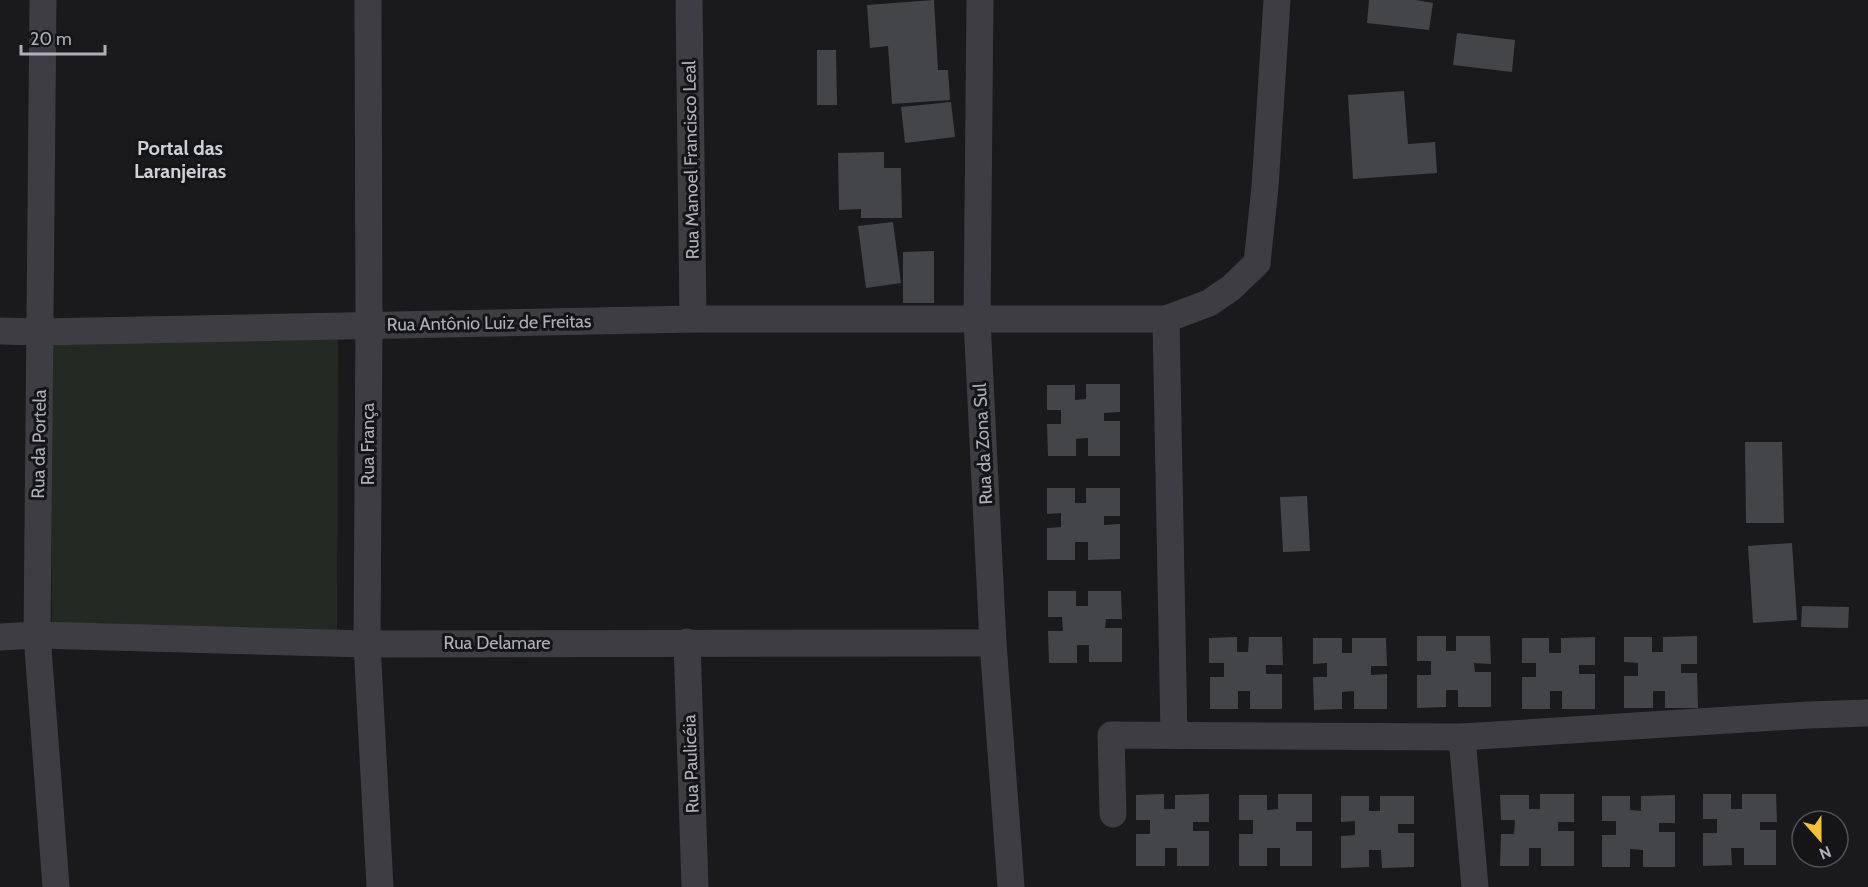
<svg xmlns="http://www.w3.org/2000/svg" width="1868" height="887" viewBox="0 0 1868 887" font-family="Cabin,sans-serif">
	<rect width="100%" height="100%" fill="#1a1a1c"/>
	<!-- green -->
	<path fill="#222a23" d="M 51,339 L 338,340 L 337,631 L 52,631 Z"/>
	<!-- building -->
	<g fill="#444549">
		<path d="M 934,0 L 938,70 L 948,70 L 950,100 L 892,104 L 888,46 L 870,48 L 867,5 Z"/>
		<path d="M 1369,0 L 1416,0 L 1433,3 L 1429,30 L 1367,23 Z"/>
		<path d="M 1457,33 L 1515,40 L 1512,72 L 1453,65 Z"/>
		<path d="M 817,50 L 836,50 L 837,105 L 817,105 Z"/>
		<path d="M 1404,91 L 1408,144 L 1435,142 L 1437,173 L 1353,179 L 1348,95 Z"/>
		<path d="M 951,102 L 955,137 L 905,143 L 901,107 Z"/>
		<path d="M 884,152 L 884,168 L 901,168 L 902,218 L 861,218 L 861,209 L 839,210 L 838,153 Z"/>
		<path d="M 893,222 L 901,283 L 866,288 L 858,226 Z"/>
		<path d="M 934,251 L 934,303 L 903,303 L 903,252 Z"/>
		<path d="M 1086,384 L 1120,384 L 1120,412 L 1104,413 L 1104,421 L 1120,421 L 1120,456 L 1088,456 L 1088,438 L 1076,439 L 1076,456 L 1048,456 L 1047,424 L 1061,424 L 1061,410 L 1047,410 L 1047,385 L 1075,385 L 1075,400 L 1086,399 Z"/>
		<path d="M 1745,442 L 1782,442 L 1784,523 L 1746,523 Z"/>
		<path d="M 1047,488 L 1075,488 L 1075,503 L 1086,503 L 1086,488 L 1120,488 L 1120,516 L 1104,516 L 1104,525 L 1120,524 L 1120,559 L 1088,560 L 1088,542 L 1075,542 L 1075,560 L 1047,560 L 1047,528 L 1061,527 L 1061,513 L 1047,514 Z"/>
		<path d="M 1307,496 L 1310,551 L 1283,552 L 1280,497 Z"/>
		<path d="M 1792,543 L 1797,620 L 1753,623 L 1748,546 Z"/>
		<path d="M 1048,591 L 1076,591 L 1076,606 L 1088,606 L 1088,591 L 1121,591 L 1122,619 L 1106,619 L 1105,628 L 1122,628 L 1122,662 L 1089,662 L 1089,645 L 1077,645 L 1077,663 L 1049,663 L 1048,631 L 1063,631 L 1062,617 L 1048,617 Z"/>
		<path d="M 1802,606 L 1849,607 L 1848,628 L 1801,627 Z"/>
		<path d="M 1417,636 L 1446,636 L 1446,651 L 1456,651 L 1456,636 L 1490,636 L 1491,664 L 1474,663 L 1475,672 L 1491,672 L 1491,707 L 1458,707 L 1458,690 L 1446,690 L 1446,707 L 1417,708 L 1417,675 L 1431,675 L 1431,661 L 1417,661 Z"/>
		<path d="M 1697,636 L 1697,664 L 1681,664 L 1681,673 L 1697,673 L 1698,708 L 1665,708 L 1665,691 L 1653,691 L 1653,708 L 1624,708 L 1624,676 L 1638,676 L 1638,663 L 1624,662 L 1624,637 L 1652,637 L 1652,652 L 1663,652 L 1663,637 Z"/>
		<path d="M 1237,637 L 1237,652 L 1248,652 L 1249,637 L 1282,637 L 1283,665 L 1266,665 L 1266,674 L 1282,674 L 1282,709 L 1250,709 L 1250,691 L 1238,691 L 1238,709 L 1210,709 L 1210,677 L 1224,677 L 1224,663 L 1209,663 L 1209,638 Z"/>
		<path d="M 1595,637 L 1595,665 L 1579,665 L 1579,674 L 1595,674 L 1595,709 L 1562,709 L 1562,691 L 1550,691 L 1550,709 L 1522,709 L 1522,677 L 1536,677 L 1536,663 L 1522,663 L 1522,638 L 1549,638 L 1549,653 L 1561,653 L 1561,638 Z"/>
		<path d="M 1313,638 L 1342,638 L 1342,653 L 1352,653 L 1352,638 L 1386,638 L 1387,666 L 1371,666 L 1371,675 L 1387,674 L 1387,709 L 1354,709 L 1354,691 L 1342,692 L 1342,709 L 1314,710 L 1313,677 L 1327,677 L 1327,663 L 1313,664 Z"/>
		<path d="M 1164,794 L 1164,809 L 1175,809 L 1175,795 L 1209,794 L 1209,822 L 1193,822 L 1193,831 L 1209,831 L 1209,866 L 1177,866 L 1177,848 L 1165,848 L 1165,866 L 1136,866 L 1136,834 L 1150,834 L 1150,820 L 1136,820 L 1136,795 Z"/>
		<path d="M 1278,794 L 1312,794 L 1312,822 L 1296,822 L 1296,831 L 1312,831 L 1312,866 L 1280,866 L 1280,848 L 1267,848 L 1267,866 L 1239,866 L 1239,834 L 1253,834 L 1253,820 L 1239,820 L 1239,795 L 1267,795 L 1267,810 L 1278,809 Z"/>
		<path d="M 1540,794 L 1574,794 L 1574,822 L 1558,822 L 1558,831 L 1574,831 L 1574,866 L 1541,866 L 1541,848 L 1529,848 L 1529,866 L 1500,866 L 1501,834 L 1514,834 L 1515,820 L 1501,820 L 1500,795 L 1529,795 L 1529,809 L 1540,809 Z"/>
		<path d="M 1703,794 L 1731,794 L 1731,809 L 1742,809 L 1742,794 L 1776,794 L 1777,822 L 1760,822 L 1760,830 L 1776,830 L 1776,865 L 1744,865 L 1744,848 L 1731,848 L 1732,865 L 1703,866 L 1703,833 L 1717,833 L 1717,819 L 1703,819 Z"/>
		<path d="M 1675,795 L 1675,823 L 1659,823 L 1659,832 L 1675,832 L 1675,867 L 1643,867 L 1643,850 L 1630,849 L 1630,867 L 1602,867 L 1602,835 L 1616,835 L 1616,821 L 1602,821 L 1602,796 L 1630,796 L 1630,810 L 1641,811 L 1641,796 Z"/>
		<path d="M 1341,796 L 1369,796 L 1369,811 L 1380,811 L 1380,796 L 1414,796 L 1414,824 L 1398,824 L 1398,833 L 1414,833 L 1414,867 L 1382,868 L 1381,850 L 1369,850 L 1369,867 L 1341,868 L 1341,836 L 1355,835 L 1355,821 L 1341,822 Z"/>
	</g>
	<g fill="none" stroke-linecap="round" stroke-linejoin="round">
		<!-- minor -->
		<g stroke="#3d3d43" stroke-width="27">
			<path d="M 43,0 L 37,635 L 56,887"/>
			<path d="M 368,0 L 369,325 L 367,644 L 380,887"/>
			<path d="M 689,0 L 693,319"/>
			<path d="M 980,0 L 977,320 L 993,643 L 1011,887"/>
			<path d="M 1166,319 L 1174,735"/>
			<path d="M 0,331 L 40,332 L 693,319 L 1166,319 L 1209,303 L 1231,288 L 1257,263 L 1265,187 L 1277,0"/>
			<path d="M 0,637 L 37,635 L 367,644 L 993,643"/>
			<path d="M 687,642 L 695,887"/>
			<path d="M 1462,737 L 1475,887"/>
			<path d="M 1113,814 L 1111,735 L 1462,737 L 1809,715 L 1868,713"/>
		</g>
	</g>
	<g text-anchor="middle" stroke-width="6" stroke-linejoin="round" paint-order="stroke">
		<!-- street labels -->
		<g font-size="18" fill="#adb0bb" stroke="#151517">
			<text transform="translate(691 160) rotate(-91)" y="6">Rua Manoel Francisco Leal</text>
			<text transform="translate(489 323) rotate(-1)" y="6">Rua Antônio Luiz de Freitas</text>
			<text transform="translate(39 444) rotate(-89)" y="6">Rua da Portela</text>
			<text transform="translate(368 444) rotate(-90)" y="6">Rua França</text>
			<text transform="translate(983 444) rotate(-93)" y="6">Rua da Zona Sul</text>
			<text x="497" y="649">Rua Delamare</text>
			<text transform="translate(691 764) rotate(-92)" y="6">Rua Paulicéia</text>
		</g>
		<!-- neighbourhood labels -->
		<g font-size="20" font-weight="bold" fill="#ced0d7" stroke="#151517">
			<text x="180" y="155">Portal das<tspan x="180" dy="23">Laranjeiras</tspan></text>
		</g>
	</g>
	<!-- north arrow -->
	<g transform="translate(1820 839) rotate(159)"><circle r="28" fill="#151517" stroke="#525359" stroke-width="1.5"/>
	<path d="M0-4.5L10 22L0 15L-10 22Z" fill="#f1c03d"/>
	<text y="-9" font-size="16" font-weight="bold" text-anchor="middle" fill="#adb0bb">N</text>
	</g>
	<!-- scale -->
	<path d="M21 45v9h84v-9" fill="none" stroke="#adb0bb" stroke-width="3"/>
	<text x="30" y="45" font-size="18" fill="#adb0bb" stroke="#151517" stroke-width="4.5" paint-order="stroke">20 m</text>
</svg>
